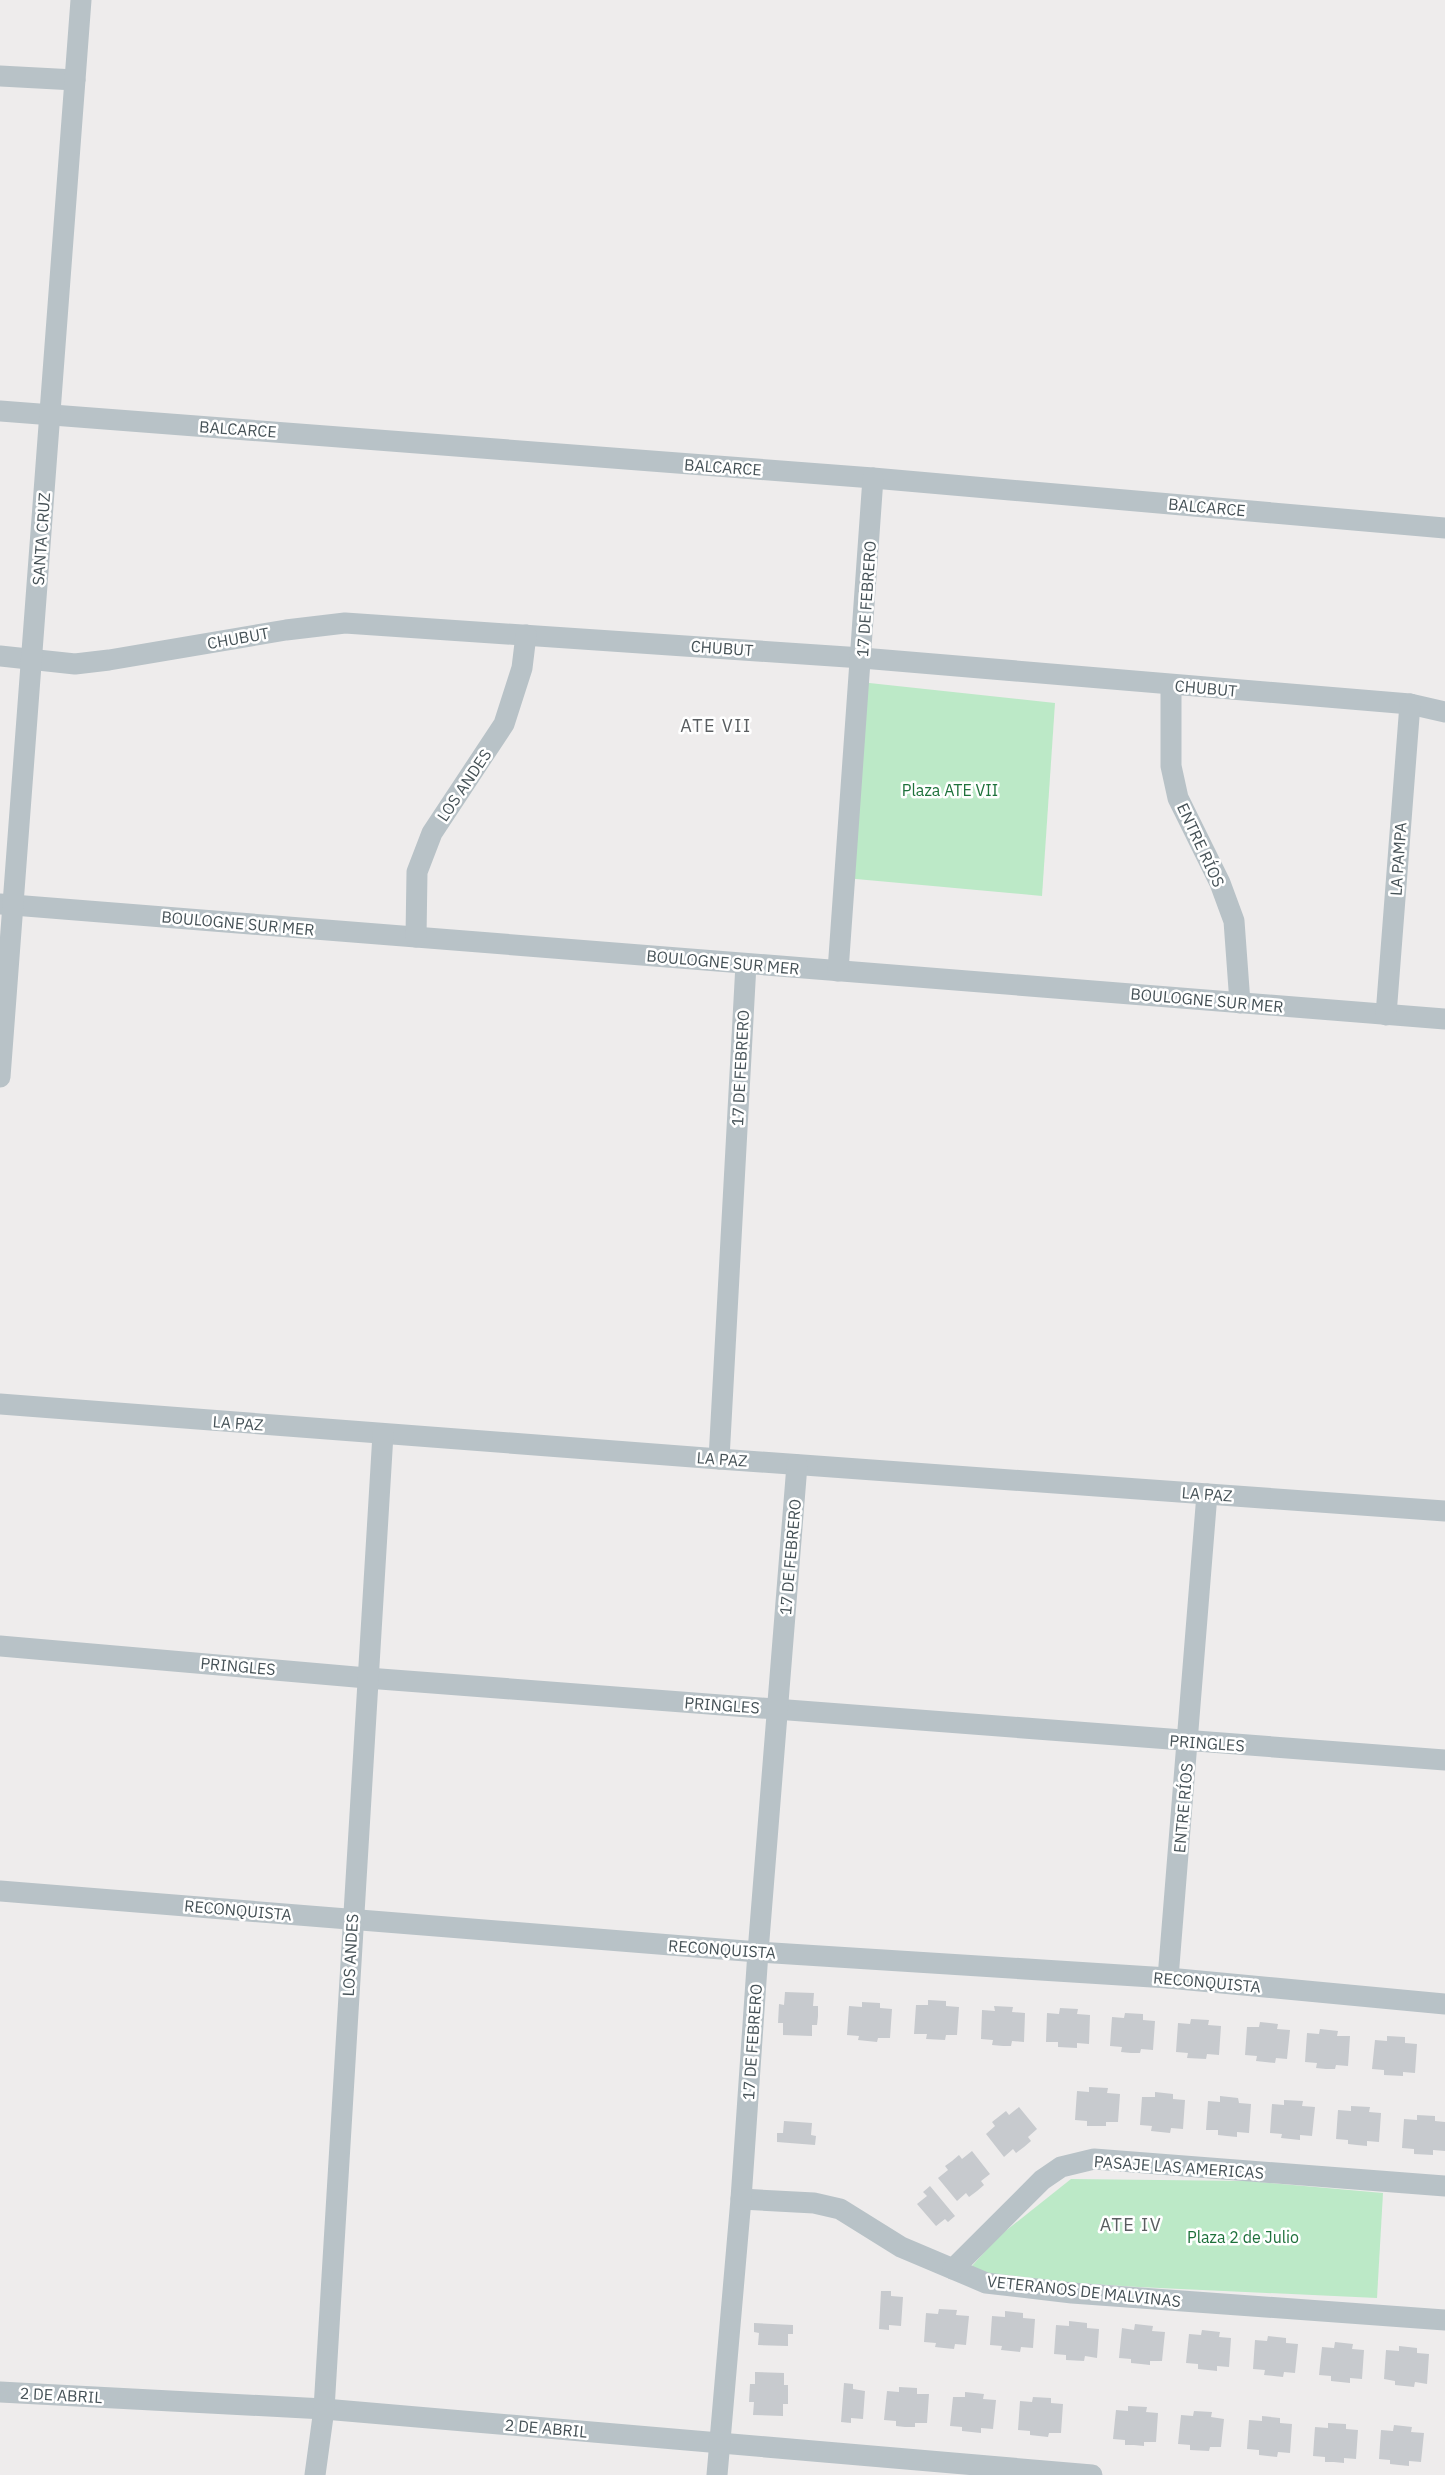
<svg xmlns="http://www.w3.org/2000/svg" width="1445" height="2475" viewBox="0 0 1445 2475" font-family="'IBM Plex Sans',sans-serif">
	<rect width="100%" height="100%" fill="#eeecec"/>
	<!-- green -->
	<g fill="#bce9c7">
		<path d="M 860,682 L 1055,703 L 1042,896 L 845,878 Z"/>
		<path d="M 1071,2179 L 1248,2181 L 1383,2193 L 1377,2298 L 1138,2287 L 1002,2278 L 971,2267 L 998,2237 Z"/>
	</g>
	<!-- building -->
	<g fill="#c7cace">
		<path d="M 785,1992 L 814,1993 L 813,2006 L 818,2006 L 818,2016 L 817,2025 L 812,2025 L 812,2036 L 783,2035 L 783,2023 L 778,2023 L 779,2004 L 784,2005 Z"/>
		<path d="M 928,2000 L 946,2001 L 946,2006 L 959,2007 L 957,2035 L 946,2035 L 945,2040 L 926,2039 L 927,2034 L 914,2034 L 916,2005 L 928,2005 Z"/>
		<path d="M 862,2002 L 880,2003 L 880,2008 L 892,2009 L 890,2038 L 878,2038 L 877,2042 L 858,2040 L 859,2036 L 847,2035 L 849,2006 L 862,2007 Z"/>
		<path d="M 994,2006 L 1013,2007 L 1012,2012 L 1025,2013 L 1024,2042 L 1012,2041 L 1011,2046 L 1003,2046 L 992,2045 L 993,2040 L 981,2039 L 982,2010 L 995,2011 Z"/>
		<path d="M 1060,2008 L 1078,2009 L 1077,2014 L 1090,2015 L 1089,2044 L 1077,2043 L 1077,2048 L 1058,2047 L 1058,2042 L 1046,2042 L 1047,2013 L 1059,2014 Z"/>
		<path d="M 1125,2013 L 1143,2014 L 1143,2020 L 1155,2021 L 1153,2050 L 1141,2049 L 1140,2053 L 1131,2053 L 1121,2052 L 1122,2047 L 1110,2046 L 1112,2017 L 1124,2018 Z"/>
		<path d="M 1191,2019 L 1209,2020 L 1208,2025 L 1221,2026 L 1219,2055 L 1207,2054 L 1206,2059 L 1187,2058 L 1188,2053 L 1176,2052 L 1178,2023 L 1190,2024 Z"/>
		<path d="M 1260,2022 L 1278,2024 L 1277,2029 L 1290,2030 L 1287,2059 L 1276,2058 L 1275,2063 L 1256,2061 L 1257,2056 L 1245,2055 L 1247,2027 L 1259,2027 Z"/>
		<path d="M 1320,2029 L 1338,2031 L 1337,2036 L 1350,2036 L 1348,2066 L 1336,2065 L 1335,2069 L 1326,2069 L 1316,2068 L 1317,2063 L 1305,2062 L 1307,2033 L 1319,2034 Z"/>
		<path d="M 1387,2036 L 1405,2037 L 1405,2043 L 1417,2044 L 1415,2073 L 1403,2072 L 1403,2076 L 1384,2075 L 1384,2070 L 1372,2069 L 1375,2040 L 1387,2041 Z"/>
		<path d="M 1089,2087 L 1108,2088 L 1107,2093 L 1120,2094 L 1118,2122 L 1106,2122 L 1106,2126 L 1087,2126 L 1087,2121 L 1075,2120 L 1077,2091 L 1089,2092 Z"/>
		<path d="M 1155,2092 L 1173,2094 L 1173,2099 L 1185,2100 L 1183,2129 L 1171,2128 L 1170,2133 L 1151,2131 L 1152,2126 L 1140,2125 L 1142,2097 L 1155,2097 Z"/>
		<path d="M 1220,2096 L 1238,2098 L 1239,2103 L 1251,2104 L 1249,2133 L 1237,2132 L 1237,2137 L 1227,2136 L 1218,2135 L 1218,2130 L 1206,2130 L 1208,2101 L 1220,2102 Z"/>
		<path d="M 1284,2100 L 1303,2101 L 1302,2106 L 1315,2107 L 1312,2136 L 1300,2135 L 1300,2140 L 1281,2138 L 1282,2134 L 1270,2133 L 1272,2104 L 1284,2105 Z"/>
		<path d="M 1351,2106 L 1370,2107 L 1369,2112 L 1381,2113 L 1379,2142 L 1367,2141 L 1367,2146 L 1357,2145 L 1348,2144 L 1348,2140 L 1336,2139 L 1338,2110 L 1351,2111 Z"/>
		<path d="M 1019,2107 L 1037,2129 L 1028,2137 L 1031,2141 L 1024,2147 L 1016,2153 L 1013,2149 L 1004,2157 L 986,2134 L 995,2126 L 992,2122 L 1006,2111 L 1009,2115 Z"/>
		<path d="M 1417,2115 L 1435,2116 L 1435,2121 L 1445,2122 L 1445,2151 L 1433,2150 L 1433,2155 L 1414,2154 L 1414,2149 L 1402,2148 L 1404,2119 L 1417,2120 Z"/>
		<path d="M 784,2121 L 812,2123 L 811,2135 L 816,2136 L 815,2145 L 777,2142 L 777,2133 L 783,2133 Z"/>
		<path d="M 972,2151 L 990,2174 L 981,2181 L 984,2185 L 977,2191 L 969,2197 L 966,2193 L 957,2201 L 938,2178 L 948,2170 L 945,2166 L 952,2161 L 959,2155 L 962,2159 Z"/>
		<path d="M 930,2186 L 955,2216 L 948,2222 L 945,2219 L 936,2226 L 917,2204 L 927,2196 L 923,2192 Z"/>
		<path d="M 881,2291 L 891,2291 L 891,2296 L 903,2297 L 901,2326 L 889,2325 L 889,2330 L 879,2329 Z"/>
		<path d="M 939,2309 L 957,2310 L 956,2315 L 969,2316 L 966,2345 L 955,2344 L 954,2349 L 944,2348 L 935,2347 L 936,2343 L 924,2342 L 926,2313 L 938,2314 Z"/>
		<path d="M 1005,2311 L 1023,2313 L 1023,2318 L 1035,2319 L 1033,2348 L 1021,2347 L 1020,2352 L 1001,2350 L 1002,2346 L 990,2345 L 992,2316 L 1005,2317 Z"/>
		<path d="M 1069,2321 L 1087,2323 L 1087,2328 L 1099,2329 L 1097,2358 L 1085,2356 L 1084,2361 L 1066,2360 L 1066,2355 L 1054,2354 L 1056,2325 L 1069,2326 Z"/>
		<path d="M 754,2323 L 793,2325 L 793,2334 L 788,2334 L 788,2346 L 758,2345 L 759,2333 L 754,2332 Z"/>
		<path d="M 1135,2324 L 1153,2326 L 1152,2331 L 1165,2332 L 1162,2361 L 1150,2361 L 1150,2365 L 1141,2364 L 1131,2363 L 1131,2359 L 1119,2358 L 1122,2328 L 1134,2330 Z"/>
		<path d="M 1202,2330 L 1220,2332 L 1219,2337 L 1231,2338 L 1229,2367 L 1217,2366 L 1217,2371 L 1208,2370 L 1198,2369 L 1198,2364 L 1186,2363 L 1189,2334 L 1201,2335 Z"/>
		<path d="M 1268,2336 L 1286,2338 L 1286,2343 L 1298,2344 L 1295,2373 L 1284,2372 L 1283,2377 L 1274,2376 L 1264,2375 L 1265,2370 L 1253,2369 L 1255,2340 L 1267,2341 Z"/>
		<path d="M 1335,2342 L 1353,2344 L 1352,2349 L 1364,2350 L 1362,2379 L 1350,2378 L 1350,2383 L 1331,2381 L 1331,2376 L 1319,2375 L 1322,2347 L 1334,2348 Z"/>
		<path d="M 1399,2346 L 1417,2348 L 1417,2353 L 1429,2354 L 1427,2384 L 1415,2382 L 1414,2387 L 1395,2385 L 1395,2381 L 1384,2379 L 1386,2350 L 1399,2351 Z"/>
		<path d="M 755,2372 L 784,2373 L 784,2385 L 788,2385 L 788,2404 L 783,2404 L 783,2416 L 753,2415 L 754,2402 L 749,2402 L 750,2384 L 755,2384 Z"/>
		<path d="M 844,2383 L 853,2384 L 853,2389 L 865,2391 L 863,2419 L 851,2418 L 851,2423 L 841,2422 Z"/>
		<path d="M 899,2387 L 917,2388 L 917,2394 L 929,2394 L 927,2423 L 915,2423 L 915,2427 L 905,2427 L 896,2426 L 896,2421 L 884,2420 L 887,2391 L 899,2392 Z"/>
		<path d="M 965,2392 L 984,2394 L 983,2399 L 996,2400 L 993,2429 L 981,2428 L 981,2433 L 962,2431 L 962,2427 L 950,2426 L 953,2397 L 965,2397 Z"/>
		<path d="M 1033,2397 L 1051,2398 L 1051,2403 L 1063,2404 L 1061,2433 L 1049,2433 L 1048,2437 L 1030,2435 L 1030,2431 L 1018,2430 L 1020,2401 L 1032,2402 Z"/>
		<path d="M 1128,2406 L 1147,2407 L 1146,2412 L 1158,2413 L 1156,2442 L 1144,2442 L 1144,2446 L 1134,2445 L 1125,2445 L 1125,2440 L 1113,2439 L 1116,2410 L 1128,2411 Z"/>
		<path d="M 1194,2411 L 1212,2412 L 1211,2417 L 1224,2419 L 1221,2447 L 1210,2447 L 1209,2451 L 1190,2450 L 1190,2445 L 1178,2444 L 1181,2415 L 1193,2416 Z"/>
		<path d="M 1262,2416 L 1280,2418 L 1280,2423 L 1292,2424 L 1290,2453 L 1278,2452 L 1277,2457 L 1259,2455 L 1259,2450 L 1247,2449 L 1249,2420 L 1262,2421 Z"/>
		<path d="M 1328,2423 L 1346,2424 L 1346,2429 L 1358,2430 L 1356,2459 L 1344,2458 L 1344,2463 L 1334,2462 L 1325,2462 L 1325,2457 L 1313,2456 L 1315,2427 L 1328,2428 Z"/>
		<path d="M 1394,2425 L 1412,2427 L 1411,2432 L 1424,2433 L 1421,2462 L 1409,2461 L 1409,2466 L 1399,2465 L 1390,2464 L 1390,2460 L 1379,2459 L 1381,2430 L 1393,2431 Z"/>
	</g>
	<g fill="none" stroke-linecap="round" stroke-linejoin="round">
		<!-- minor -->
		<g stroke="#b8c2c7" stroke-width="21">
			<path d="M 0,76 L 75,80"/>
			<path d="M 0,411 L 873,478 L 1445,528"/>
			<path d="M 0,656 L 75,664 L 109,660 L 286,630 L 345,623 L 862,658 L 1410,704 L 1445,712"/>
			<path d="M 1171,685 L 1171,766 L 1178,798 L 1220,883 L 1234,921 L 1240,1003"/>
			<path d="M 0,904 L 1445,1019"/>
			<path d="M 416,937 L 417,872 L 432,833 L 504,724 L 522,668 L 526,635"/>
			<path d="M 838,971 L 873,478"/>
			<path d="M 1386,1015 L 1410,704"/>
			<path d="M 0,1077 L 81,0"/>
			<path d="M 0,1404 L 719,1459 L 1445,1511"/>
			<path d="M 719,1459 L 746,964"/>
			<path d="M 0,1646 L 367,1678 L 1445,1760"/>
			<path d="M 0,1891 L 758,1952 L 1168,1978 L 1445,2004"/>
			<path d="M 1168,1978 L 1207,1494"/>
			<path d="M 741,2199 L 814,2203 L 840,2209 L 901,2247 L 986,2283 L 1072,2293 L 1445,2320"/>
			<path d="M 953,2269 L 1042,2180 L 1061,2167 L 1094,2159 L 1445,2186"/>
			<path d="M 0,2392 L 324,2409 L 1092,2475"/>
			<path d="M 315,2475 L 324,2409 L 383,1434"/>
			<path d="M 717,2475 L 741,2199 L 758,1952 L 797,1465"/>
		</g>
	</g>
	<g text-anchor="middle" stroke-width="5" stroke-linejoin="round" paint-order="stroke">
		<!-- street labels -->
		<g font-size="16" fill="#465257" stroke="#fff">
			<text transform="translate(238 429) rotate(4)" y="6">BALCARCE</text>
			<text transform="translate(723 467) rotate(4)" y="6">BALCARCE</text>
			<text transform="translate(1207 507) rotate(5)" y="6">BALCARCE</text>
			<text transform="translate(41 539) rotate(-86)" y="6">SANTA CRUZ</text>
			<text transform="translate(866 599) rotate(-86)" y="6">17 DE FEBRERO</text>
			<text transform="translate(238 638) rotate(-10)" y="6">CHUBUT</text>
			<text transform="translate(722 648) rotate(4)" y="6">CHUBUT</text>
			<text transform="translate(1206 688) rotate(5)" y="6">CHUBUT</text>
			<text transform="translate(464 785) rotate(-56)" y="6">LOS ANDES</text>
			<text transform="translate(1201 845) rotate(65)" y="6">ENTRE RÍOS</text>
			<text transform="translate(1398 859) rotate(-86)" y="6">LA PAMPA</text>
			<text transform="translate(238 923) rotate(5)" y="6">BOULOGNE SUR MER</text>
			<text transform="translate(723 962) rotate(5)" y="6">BOULOGNE SUR MER</text>
			<text transform="translate(1207 1000) rotate(5)" y="6">BOULOGNE SUR MER</text>
			<text transform="translate(740 1068) rotate(-87)" y="6">17 DE FEBRERO</text>
			<text transform="translate(238 1423) rotate(4)" y="6">LA PAZ</text>
			<text transform="translate(722 1459) rotate(4)" y="6">LA PAZ</text>
			<text transform="translate(1207 1494) rotate(4)" y="6">LA PAZ</text>
			<text transform="translate(790 1557) rotate(-85)" y="6">17 DE FEBRERO</text>
			<text transform="translate(238 1666) rotate(5)" y="6">PRINGLES</text>
			<text transform="translate(722 1705) rotate(4)" y="6">PRINGLES</text>
			<text transform="translate(1207 1743) rotate(4)" y="6">PRINGLES</text>
			<text transform="translate(1183 1808) rotate(-85)" y="6">ENTRE RÍOS</text>
			<text transform="translate(238 1910) rotate(5)" y="6">RECONQUISTA</text>
			<text transform="translate(722 1949) rotate(4)" y="6">RECONQUISTA</text>
			<text transform="translate(350 1955) rotate(-87)" y="6">LOS ANDES</text>
			<text transform="translate(1207 1982) rotate(5)" y="6">RECONQUISTA</text>
			<text transform="translate(752 2042) rotate(-86)" y="6">17 DE FEBRERO</text>
			<text transform="translate(1179 2167) rotate(4)" y="6">PASAJE LAS AMERICAS</text>
			<text transform="translate(1084 2291) rotate(6)" y="6">VETERANOS DE MALVINAS</text>
			<text transform="translate(61 2395) rotate(3)" y="6">2 DE ABRIL</text>
			<text transform="translate(546 2428) rotate(5)" y="6">2 DE ABRIL</text>
		</g>
		<!-- park labels -->
		<g font-size="16" fill="#1e713b" stroke="#fff">
			<text x="950" y="796">Plaza ATE VII</text>
			<text x="1243" y="2243">Plaza 2 de Julio</text>
		</g>
		<!-- neighbourhood labels -->
		<g font-size="18" letter-spacing="1.5" fill="#595d60" stroke="#fff">
			<text x="716" y="732">ATE VII</text>
			<text x="1131" y="2231">ATE IV</text>
		</g>
	</g>
</svg>
